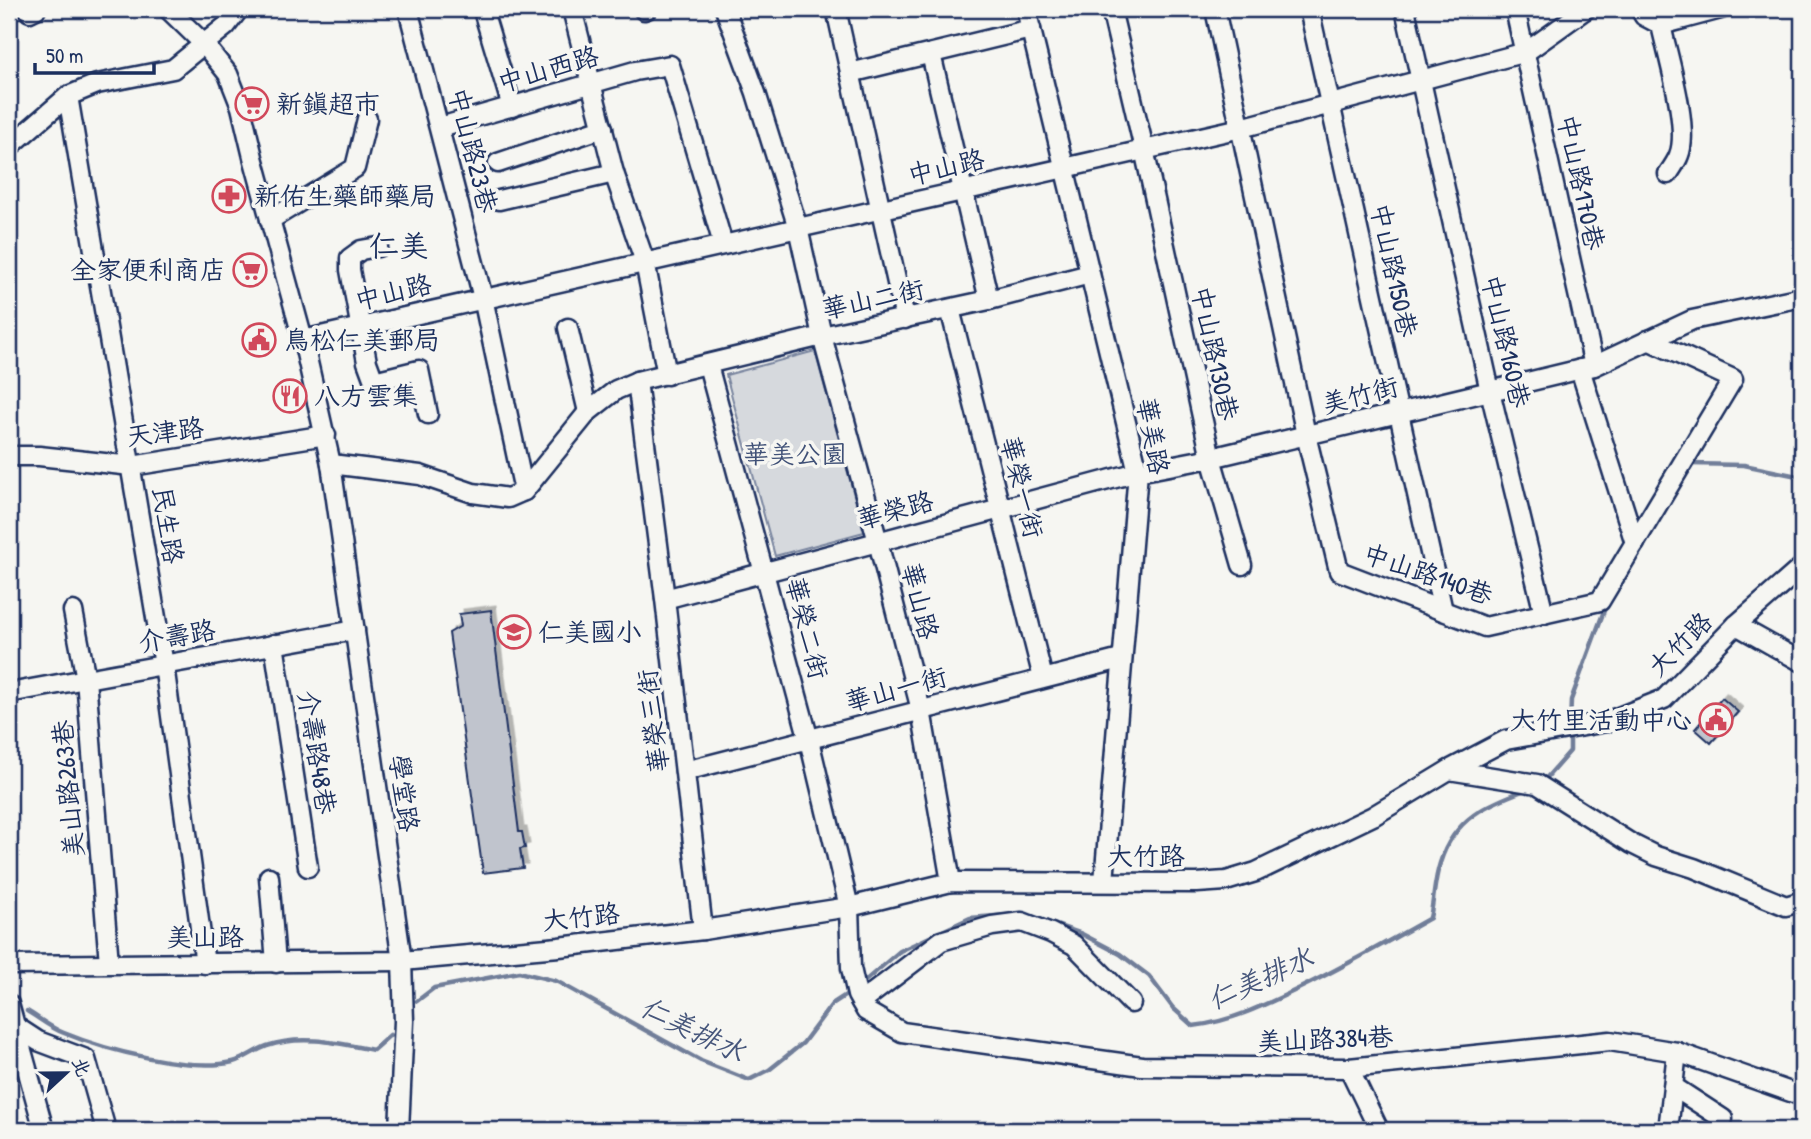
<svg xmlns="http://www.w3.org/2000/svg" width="1811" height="1139" viewBox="0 0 1811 1139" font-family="'Patrick Hand','LXGW WenKai TC',sans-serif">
	<defs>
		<filter id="shadow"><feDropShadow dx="4.5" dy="-4.5" stdDeviation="0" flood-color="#0004"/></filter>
	</defs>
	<rect width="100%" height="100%" fill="#f6f6f2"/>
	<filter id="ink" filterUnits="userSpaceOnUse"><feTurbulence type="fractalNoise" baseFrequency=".0143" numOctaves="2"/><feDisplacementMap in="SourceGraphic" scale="14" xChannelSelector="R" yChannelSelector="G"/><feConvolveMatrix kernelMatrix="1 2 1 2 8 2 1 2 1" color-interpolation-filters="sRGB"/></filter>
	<g filter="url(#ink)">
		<!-- green -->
		<path fill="#d6d9dd" stroke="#78849e" stroke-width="2" d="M 815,351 L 864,532 L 775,556 L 726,375 Z"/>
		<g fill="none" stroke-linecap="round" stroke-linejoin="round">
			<!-- stream -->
			<g stroke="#717e99" stroke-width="4.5">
				<path d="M 1690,464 L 1744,465 L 1802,477"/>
				<path d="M 1570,724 L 1571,700 L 1605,608"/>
				<path d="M 1542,783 L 1570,751 L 1570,732"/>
				<path d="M 1047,922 L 1082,934 L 1120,954 L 1149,976 L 1173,1008 L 1193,1026 C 1231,1022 1267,1004 1300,988 C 1345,966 1387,942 1430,918 C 1434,900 1434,881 1440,863 C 1454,818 1487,804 1528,789"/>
				<path d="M 859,986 L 900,951 L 970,918 L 1008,915"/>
				<path d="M 417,1001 L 434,988 L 519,972 L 556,981 L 701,1061 L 749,1080 L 769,1070 L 803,1043 L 832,1004 L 852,991"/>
				<path d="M 27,1011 C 39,1018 51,1028 64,1033 C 105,1050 190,1072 233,1062 C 245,1059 255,1050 267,1046 C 302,1034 338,1043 373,1050 L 390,1035"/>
			</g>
		</g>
		<!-- building -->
		<g fill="#c0c4cd" stroke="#1b2f5e" stroke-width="2" filter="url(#shadow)">
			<path d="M 491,610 L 519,832 L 522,832 L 525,848 L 520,849 L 523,868 L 483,873 L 449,633 L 461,626 L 459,614 Z"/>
			<path d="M 1722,698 L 1738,712 L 1711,743 L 1695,729 Z"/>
		</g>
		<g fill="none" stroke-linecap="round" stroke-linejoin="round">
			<defs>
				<g id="minor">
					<path d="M 29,9 L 30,12 L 36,9"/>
					<path d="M 168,9 L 204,44 L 228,74 L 241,107 L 253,157 L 303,340 L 331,464 L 402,961 L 404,1021 L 399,1130"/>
					<path d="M 408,9 L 483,298 L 524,491"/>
					<path d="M 572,9 L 614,173 L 645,262 L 667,375"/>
					<path d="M 725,9 L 756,93 L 798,228 L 822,336 L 878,542 L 921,710 L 951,882"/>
					<path d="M 836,9 L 905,319"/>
					<path d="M 1026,9 L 1138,472 L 1104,882"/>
					<path d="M 1111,9 L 1144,149 L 1211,458 L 1242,565"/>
					<path d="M 1215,9 L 1306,435 L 1339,571 L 1485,627 L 1600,601 L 1733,379 L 1648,340"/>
					<path d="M 1309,9 L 1443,611"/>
					<path d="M 1405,9 L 1490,391 L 1544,614"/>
					<path d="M 1515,9 L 1594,366"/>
					<path d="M 1640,9 L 1644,16 L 1661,25"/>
					<path d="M 644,10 L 647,9"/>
					<path d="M 484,14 L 512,107"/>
					<path d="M 1661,25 C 1667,54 1690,128 1679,155 C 1677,161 1672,168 1668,174"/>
					<path d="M 1661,25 L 1721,9"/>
					<path d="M 931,54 L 989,300"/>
					<path d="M 850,73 L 1031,29"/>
					<path d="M 68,96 L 164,665 L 205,964"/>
					<path d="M 440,127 L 635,71 L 670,65 L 723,244"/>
					<path d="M 9,147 L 68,96 L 97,84 L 173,69 L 226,26 L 239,9"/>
					<path d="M 498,163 L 603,128"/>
					<path d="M 499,200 L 614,173"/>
					<path d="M 270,220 L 355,168 L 367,119"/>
					<path d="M 378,247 L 361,250 L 350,258 L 350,270 L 367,362 L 374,381 L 419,370 L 428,414"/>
					<path d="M 950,309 L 1043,678"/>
					<path d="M 568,328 L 588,412"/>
					<path d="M 303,340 L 1241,128 L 1526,52 L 1586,9"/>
					<path d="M 708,365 L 809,740 L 849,907 L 851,968 L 857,995 L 866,1011 L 902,1032 L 1142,1066 L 1349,1068 L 1610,1041 L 1677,1052 L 1802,1096"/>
					<path d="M 1580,369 L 1635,543"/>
					<path d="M 637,381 L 665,599 L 703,930"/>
					<path d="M 9,456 L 39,456 L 132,466 L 326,435"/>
					<path d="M 331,464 L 420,475 L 473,493 L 508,498 L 524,491 L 588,412 L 616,390 L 637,381 L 822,336 L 989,300 L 1090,274"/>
					<path d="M 665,599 L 1138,472 L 1211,458 L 1594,366 L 1692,320 L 1802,297"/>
					<path d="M 73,611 L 86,679 L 109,963"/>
					<path d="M 1736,625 L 1802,662"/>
					<path d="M 274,644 L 308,867"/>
					<path d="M 9,693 L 355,630"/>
					<path d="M 1449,770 L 1537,784 L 1632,844 L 1656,856 L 1694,868 L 1786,906 L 1802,901"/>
					<path d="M 685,771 L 1121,659"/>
					<path d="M 269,877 L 276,963"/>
					<path d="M 9,965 L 402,961 L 559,947 L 703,930 L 849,907 L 951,882 L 1197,883 L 1226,881 L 1256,872 L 1373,816 L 1449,770 L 1506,740 L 1606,722 L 1664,699 L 1736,625 L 1802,567"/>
					<path d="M 861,1002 L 941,941 L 992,926 L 1022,922 L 1051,933 L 1074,945 L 1131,1003"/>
					<path d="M 9,1004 L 44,1130"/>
					<path d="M 15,1026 L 38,1041 L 86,1059 L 106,1130"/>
					<path d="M 1349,1068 L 1379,1130"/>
					<path d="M 1674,1087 L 1723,1119"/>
					<path d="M 1668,1130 L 1677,1052"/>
				</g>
			</defs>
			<!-- minor casing -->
			<use href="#minor" stroke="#1b2f5e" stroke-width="23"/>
			<!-- minor -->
			<use href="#minor" stroke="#f6f6f2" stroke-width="18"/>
		</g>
	</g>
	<!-- icons -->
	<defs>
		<symbol id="supermarket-ring" viewBox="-11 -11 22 22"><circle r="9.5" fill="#f6f6f2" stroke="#d1495b" stroke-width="1.5"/><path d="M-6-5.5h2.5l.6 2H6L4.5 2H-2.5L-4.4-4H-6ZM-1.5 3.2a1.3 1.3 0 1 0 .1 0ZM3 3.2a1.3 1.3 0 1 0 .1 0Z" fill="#d1495b"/></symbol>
		<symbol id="pharmacy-ring" viewBox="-11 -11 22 22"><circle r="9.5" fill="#f6f6f2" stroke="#d1495b" stroke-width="1.5"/><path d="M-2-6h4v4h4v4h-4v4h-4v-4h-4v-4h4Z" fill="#d1495b"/></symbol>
		<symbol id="civic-ring" viewBox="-11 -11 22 22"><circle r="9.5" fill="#f6f6f2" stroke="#d1495b" stroke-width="1.5"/><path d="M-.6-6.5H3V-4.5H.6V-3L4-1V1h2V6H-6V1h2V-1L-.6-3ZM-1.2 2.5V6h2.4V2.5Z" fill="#d1495b"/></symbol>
		<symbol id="restaurant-ring" viewBox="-11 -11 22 22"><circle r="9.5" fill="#f6f6f2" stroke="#d1495b" stroke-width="1.5"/><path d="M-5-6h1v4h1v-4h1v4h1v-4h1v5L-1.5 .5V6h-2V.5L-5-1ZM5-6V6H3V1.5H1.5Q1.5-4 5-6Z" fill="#d1495b"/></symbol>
		<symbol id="school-ring" viewBox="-11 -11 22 22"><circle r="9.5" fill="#f6f6f2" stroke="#d1495b" stroke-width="1.5"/><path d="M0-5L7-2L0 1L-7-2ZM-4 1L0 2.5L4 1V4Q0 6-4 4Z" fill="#d1495b"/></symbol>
	</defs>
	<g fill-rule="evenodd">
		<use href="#supermarket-ring" x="233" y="85" width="38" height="38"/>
		<use href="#pharmacy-ring" x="210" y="177" width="38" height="38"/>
		<use href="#supermarket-ring" x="231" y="251" width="38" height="38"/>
		<use href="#civic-ring" x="240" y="321" width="38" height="38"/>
		<use href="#restaurant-ring" x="271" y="377" width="38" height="38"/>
		<use href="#school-ring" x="495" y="613" width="38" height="38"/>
		<use href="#civic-ring" x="1697" y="701" width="38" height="38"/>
	</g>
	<g text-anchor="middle" stroke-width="7" stroke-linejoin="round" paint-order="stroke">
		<!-- street labels -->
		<g font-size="26" fill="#1b2f5e" stroke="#f6f6f2">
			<text transform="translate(548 69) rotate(-16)" y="9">中山西路</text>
			<text transform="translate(473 150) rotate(76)" y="9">中山路23巷</text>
			<text transform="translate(946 167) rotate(-13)" y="9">中山路</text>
			<text transform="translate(1581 182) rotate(78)" y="9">中山路170巷</text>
			<text transform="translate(1394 270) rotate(78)" y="9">中山路150巷</text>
			<text transform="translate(393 292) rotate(-13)" y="9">中山路</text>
			<text transform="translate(873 299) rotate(-12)" y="9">華山二街</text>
			<text transform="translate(1506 341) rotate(77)" y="9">中山路160巷</text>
			<text transform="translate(1215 353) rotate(78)" y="9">中山路130巷</text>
			<text transform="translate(1360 395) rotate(-14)" y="9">美竹街</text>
			<text transform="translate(165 432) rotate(-7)" y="9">天津路</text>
			<text transform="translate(1153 436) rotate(80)" y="9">華美路</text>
			<text transform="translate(1022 487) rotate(76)" y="9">華榮一街</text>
			<text transform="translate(895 510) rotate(-15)" y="9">華榮路</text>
			<text transform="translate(168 525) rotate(81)" y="9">民生路</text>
			<text transform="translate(1428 574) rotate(19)" y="9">中山路140巷</text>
			<text transform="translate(920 601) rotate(76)" y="9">華山路</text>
			<text transform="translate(807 628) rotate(76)" y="9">華榮二街</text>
			<text transform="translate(177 636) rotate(-10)" y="9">介壽路</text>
			<text transform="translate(1680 644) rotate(-45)" y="9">大竹路</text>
			<text transform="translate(896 689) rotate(-15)" y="9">華山一街</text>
			<text transform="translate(653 721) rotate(-97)" y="9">華榮三街</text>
			<text transform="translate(317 752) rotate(81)" y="9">介壽路48巷</text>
			<text transform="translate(68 789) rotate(-95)" y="9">美山路263巷</text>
			<text transform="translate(404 793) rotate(82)" y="9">學堂路</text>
			<text x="1146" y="865">大竹路</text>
			<text transform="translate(581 917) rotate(-6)" y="9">大竹路</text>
			<text x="205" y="946">美山路</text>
			<text transform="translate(1325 1039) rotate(-2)" y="9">美山路384巷</text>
		</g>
		<!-- poi labels -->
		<g font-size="26" fill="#1b2f5e" stroke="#f6f6f2" text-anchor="start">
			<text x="276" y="113">新鎮超市</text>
			<text x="254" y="205">新佑生藥師藥局</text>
			<text x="226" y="279" text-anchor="end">全家便利商店</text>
			<text x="284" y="349">鳥松仁美郵局</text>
			<text x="314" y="405">八方雲集</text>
			<text x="538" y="641">仁美國小</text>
			<text x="1692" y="729" text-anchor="end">大竹里活動中心</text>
		</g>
		<!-- park labels -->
		<g font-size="26" fill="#405177" stroke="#f6f6f2">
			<text x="795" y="463">華美公園</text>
		</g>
		<!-- water labels -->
		<g font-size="28" font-style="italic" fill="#46567b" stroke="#f6f6f2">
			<text transform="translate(1260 978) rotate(-24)" y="10">仁美排水</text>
			<text transform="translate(693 1029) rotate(26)" y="10">仁美排水</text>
		</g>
		<!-- quarter labels -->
		<g font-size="30" fill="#1b2f5e" stroke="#f6f6f2">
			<text x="399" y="256">仁美</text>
		</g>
	</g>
	<!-- margin -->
	<rect width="1811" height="1139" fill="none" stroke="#f6f6f2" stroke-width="35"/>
	<rect x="18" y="18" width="1776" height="1104" fill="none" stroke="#1b2f5e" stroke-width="2.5" filter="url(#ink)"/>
	<!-- north arrow -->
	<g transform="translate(66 1073) rotate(68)" stroke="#f6f6f2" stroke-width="5" paint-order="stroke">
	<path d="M0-5L12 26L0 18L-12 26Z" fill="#1b2f5e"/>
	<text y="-10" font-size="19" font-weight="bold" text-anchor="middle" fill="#1b2f5e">北</text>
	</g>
	<!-- scale -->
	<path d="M35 63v10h119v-10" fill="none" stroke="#1b2f5e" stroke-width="3.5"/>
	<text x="46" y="63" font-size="21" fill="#1b2f5e" stroke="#f6f6f2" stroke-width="5" paint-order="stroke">50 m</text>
</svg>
